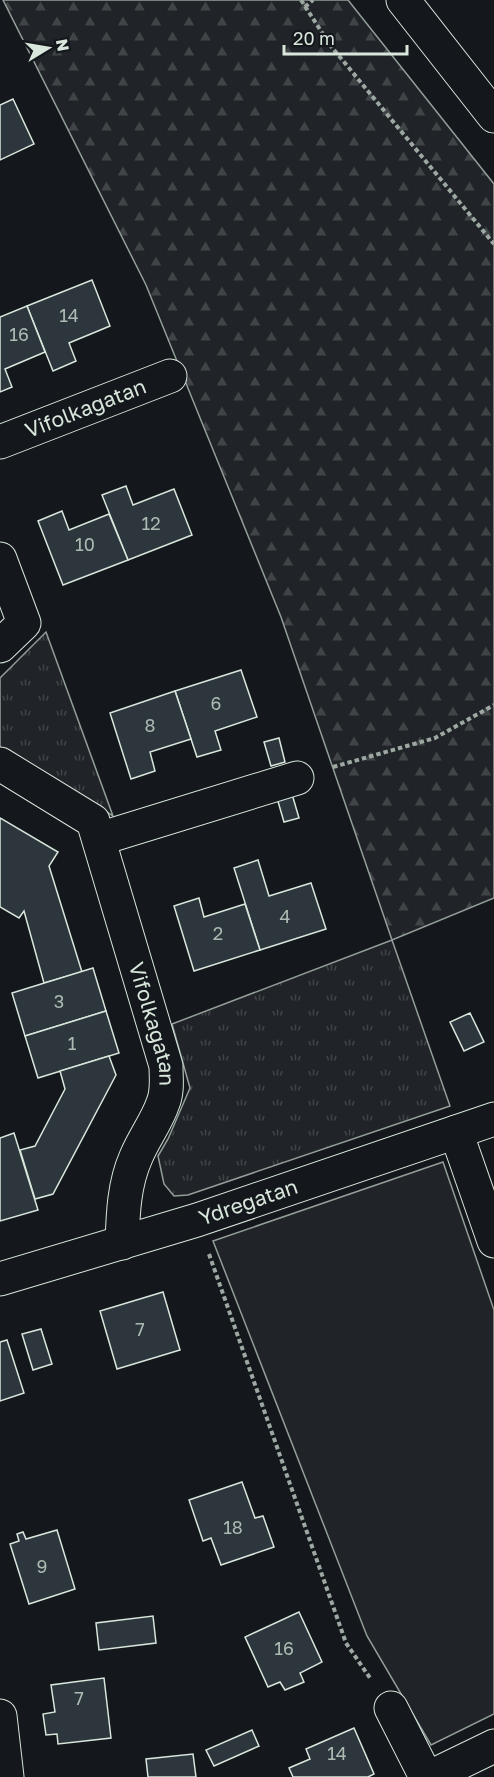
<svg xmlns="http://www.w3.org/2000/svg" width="494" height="1777" viewBox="0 0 494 1777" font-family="'Golos Text',sans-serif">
	<defs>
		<pattern id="grass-tufts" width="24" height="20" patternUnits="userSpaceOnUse" patternTransform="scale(1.5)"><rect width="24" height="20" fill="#202428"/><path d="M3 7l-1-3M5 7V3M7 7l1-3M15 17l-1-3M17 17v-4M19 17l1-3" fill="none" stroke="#404447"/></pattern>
		<pattern id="forest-firs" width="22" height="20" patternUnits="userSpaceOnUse" patternTransform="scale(1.5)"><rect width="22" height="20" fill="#202428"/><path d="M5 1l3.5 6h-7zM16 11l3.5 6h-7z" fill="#404447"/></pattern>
	</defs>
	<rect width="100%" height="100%" fill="#14181c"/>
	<!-- grass -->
	<g fill="url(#grass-tufts)" stroke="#939e99" stroke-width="1.5">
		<path d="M 46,632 L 113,816 L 0,747 L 0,678 Z"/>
		<path d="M 392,940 L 450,1106 L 188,1195 L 174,1196 L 164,1184 L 158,1156 L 168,1139 L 190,1088 L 172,1024 Z"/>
	</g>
	<!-- forest -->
	<path fill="url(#forest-firs)" stroke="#939e99" stroke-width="1.5" d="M 3,0 L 348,0 L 494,184 L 494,898 L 392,940 L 281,617 L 146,285 Z"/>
	<!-- park -->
	<path fill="#202428" stroke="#939e99" stroke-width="1.5" d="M 443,1162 L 494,1310 L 494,1714 L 431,1745 L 367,1636 L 213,1241 Z"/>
	<!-- building -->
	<g fill="#2c363c" stroke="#d8e6dc" stroke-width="1.5">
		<path d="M 13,99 L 34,144 L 0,160 L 0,105 Z"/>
		<path d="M 92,280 L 110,326 L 69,343 L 76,361 L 53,371 L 27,306 Z"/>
		<path d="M 27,306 L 45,352 L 5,369 L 12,387 L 0,392 L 0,317 Z"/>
		<path d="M 126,486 L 133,505 L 174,489 L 192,535 L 128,560 L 102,495 Z"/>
		<path d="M 62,511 L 69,530 L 109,514 L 128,560 L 63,585 L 38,521 Z"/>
		<path d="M 241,670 L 257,717 L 215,731 L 221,750 L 197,757 L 175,691 Z"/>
		<path d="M 175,691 L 191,739 L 150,752 L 155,771 L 131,779 L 110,713 Z"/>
		<path d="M 279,738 L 285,762 L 271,766 L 264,742 Z"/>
		<path d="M 292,794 L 299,818 L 284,822 L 277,798 Z"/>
		<path d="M 0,818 L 58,852 L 49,866 L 82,972 L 44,983 L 24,911 L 19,918 L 0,907 Z"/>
		<path d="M 258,860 L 269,896 L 311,883 L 326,929 L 260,950 L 234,868 Z"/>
		<path d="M 199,898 L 204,917 L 245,904 L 260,950 L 194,971 L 174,906 Z"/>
		<path d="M 93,968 L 106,1011 L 25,1036 L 12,993 Z"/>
		<path d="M 106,1011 L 119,1053 L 38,1078 L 25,1036 Z"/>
		<path d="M 470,1013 L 484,1042 L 464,1051 L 450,1022 Z"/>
		<path d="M 109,1056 L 116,1075 L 53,1194 L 35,1199 L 20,1150 L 35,1146 L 65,1089 L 60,1071 Z"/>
		<path d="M 14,1133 L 38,1210 L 0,1221 L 0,1138 Z"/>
		<path d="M 163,1292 L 180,1350 L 117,1369 L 100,1311 Z"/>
		<path d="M 41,1329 L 52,1364 L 33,1370 L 22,1334 Z"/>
		<path d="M 7,1340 L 24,1393 L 0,1401 L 0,1342 Z"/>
		<path d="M 242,1482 L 255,1518 L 263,1516 L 274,1547 L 221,1565 L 211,1538 L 203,1541 L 189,1500 Z"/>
		<path d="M 57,1530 L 75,1589 L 29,1604 L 10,1544 L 19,1541 L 17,1534 L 23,1532 L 26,1539 Z"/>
		<path d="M 299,1612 L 322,1662 L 300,1673 L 304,1682 L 285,1690 L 280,1682 L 268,1687 L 245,1637 Z"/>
		<path d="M 153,1616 L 156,1643 L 99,1650 L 96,1623 Z"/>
		<path d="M 104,1678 L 111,1738 L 58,1744 L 57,1734 L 46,1735 L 43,1714 L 55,1712 L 51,1685 Z"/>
		<path d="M 354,1728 L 374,1774 L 368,1777 L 293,1777 L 289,1768 L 310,1759 L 306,1749 Z"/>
		<path d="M 252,1730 L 259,1746 L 214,1766 L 206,1750 Z"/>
		<path d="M 193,1754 L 196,1777 L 148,1777 L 146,1759 Z"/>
	</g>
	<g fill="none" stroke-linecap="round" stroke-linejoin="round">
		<defs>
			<g id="street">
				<path id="s1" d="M 0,442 L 170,376"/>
				<path d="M 0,559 L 24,623 L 0,646"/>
				<path id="s2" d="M 0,764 L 93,821 L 166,1066 C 166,1078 168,1091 163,1103 C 157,1121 144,1138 136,1157 C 124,1184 123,1213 122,1243"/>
				<path d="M 99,839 L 297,778"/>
				<path d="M 456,1132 L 494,1241"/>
				<path id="s3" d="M 0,1279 L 197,1220 L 494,1119"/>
				<path d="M 391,1708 L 426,1777"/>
				<path d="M 0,1716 L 7,1777"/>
				<path d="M 430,1777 L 494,1746"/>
			</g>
			<path id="secondary" d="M 403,0 L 494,116"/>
		</defs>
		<!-- street casing -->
		<use href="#street" stroke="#d8e6dc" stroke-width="35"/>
		<!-- secondary casing -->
		<use href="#secondary" stroke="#d8e6dc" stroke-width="35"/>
		<!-- path -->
		<g stroke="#9da8a2" stroke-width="4" stroke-dasharray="4.5 3" stroke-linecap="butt">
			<path d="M 301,0 L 330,45 L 494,244"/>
			<path d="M 305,7 L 313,0"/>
			<path d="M 333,767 L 435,738 L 494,705"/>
			<path d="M 209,1254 L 346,1643 L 370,1678"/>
		</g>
		<!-- street -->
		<use href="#street" stroke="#14181c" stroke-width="33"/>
		<!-- secondary -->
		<use href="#secondary" stroke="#14181c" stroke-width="33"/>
	</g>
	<g text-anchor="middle" stroke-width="4.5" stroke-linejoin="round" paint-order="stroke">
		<!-- number labels -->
		<g font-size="18" fill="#adbab4">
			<text x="69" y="322">14</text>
			<text x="19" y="341">16</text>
			<text x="151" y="530">12</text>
			<text x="85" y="551">10</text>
			<text x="216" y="710">6</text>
			<text x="150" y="732">8</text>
			<text x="285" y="923">4</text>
			<text x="218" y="940">2</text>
			<text x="59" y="1008">3</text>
			<text x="72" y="1050">1</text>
			<text x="140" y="1336">7</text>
			<text x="233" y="1534">18</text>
			<text x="42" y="1573">9</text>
			<text x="284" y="1655">16</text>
			<text x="79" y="1705">7</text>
			<text x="337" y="1760">14</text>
		</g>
		<!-- street labels -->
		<g font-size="21" fill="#d8e6dc" stroke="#14181c">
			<text dy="7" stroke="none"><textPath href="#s1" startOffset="92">Vifolkagatan</textPath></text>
			<text dy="7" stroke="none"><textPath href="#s2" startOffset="321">Vifolkagatan</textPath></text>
			<text dy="7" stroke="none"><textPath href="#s3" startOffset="260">Ydregatan</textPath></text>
		</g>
	</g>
	<!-- north arrow -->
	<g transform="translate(48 48) rotate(79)" stroke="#14181c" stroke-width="4.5" paint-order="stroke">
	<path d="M0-4.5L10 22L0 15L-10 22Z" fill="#d8e6dc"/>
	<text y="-9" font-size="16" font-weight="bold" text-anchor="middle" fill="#d8e6dc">N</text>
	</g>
	<!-- scale -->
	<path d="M284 45v9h123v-9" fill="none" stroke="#d8e6dc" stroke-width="3"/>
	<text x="293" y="45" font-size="18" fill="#d8e6dc" stroke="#14181c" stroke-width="4.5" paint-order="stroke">20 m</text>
</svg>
